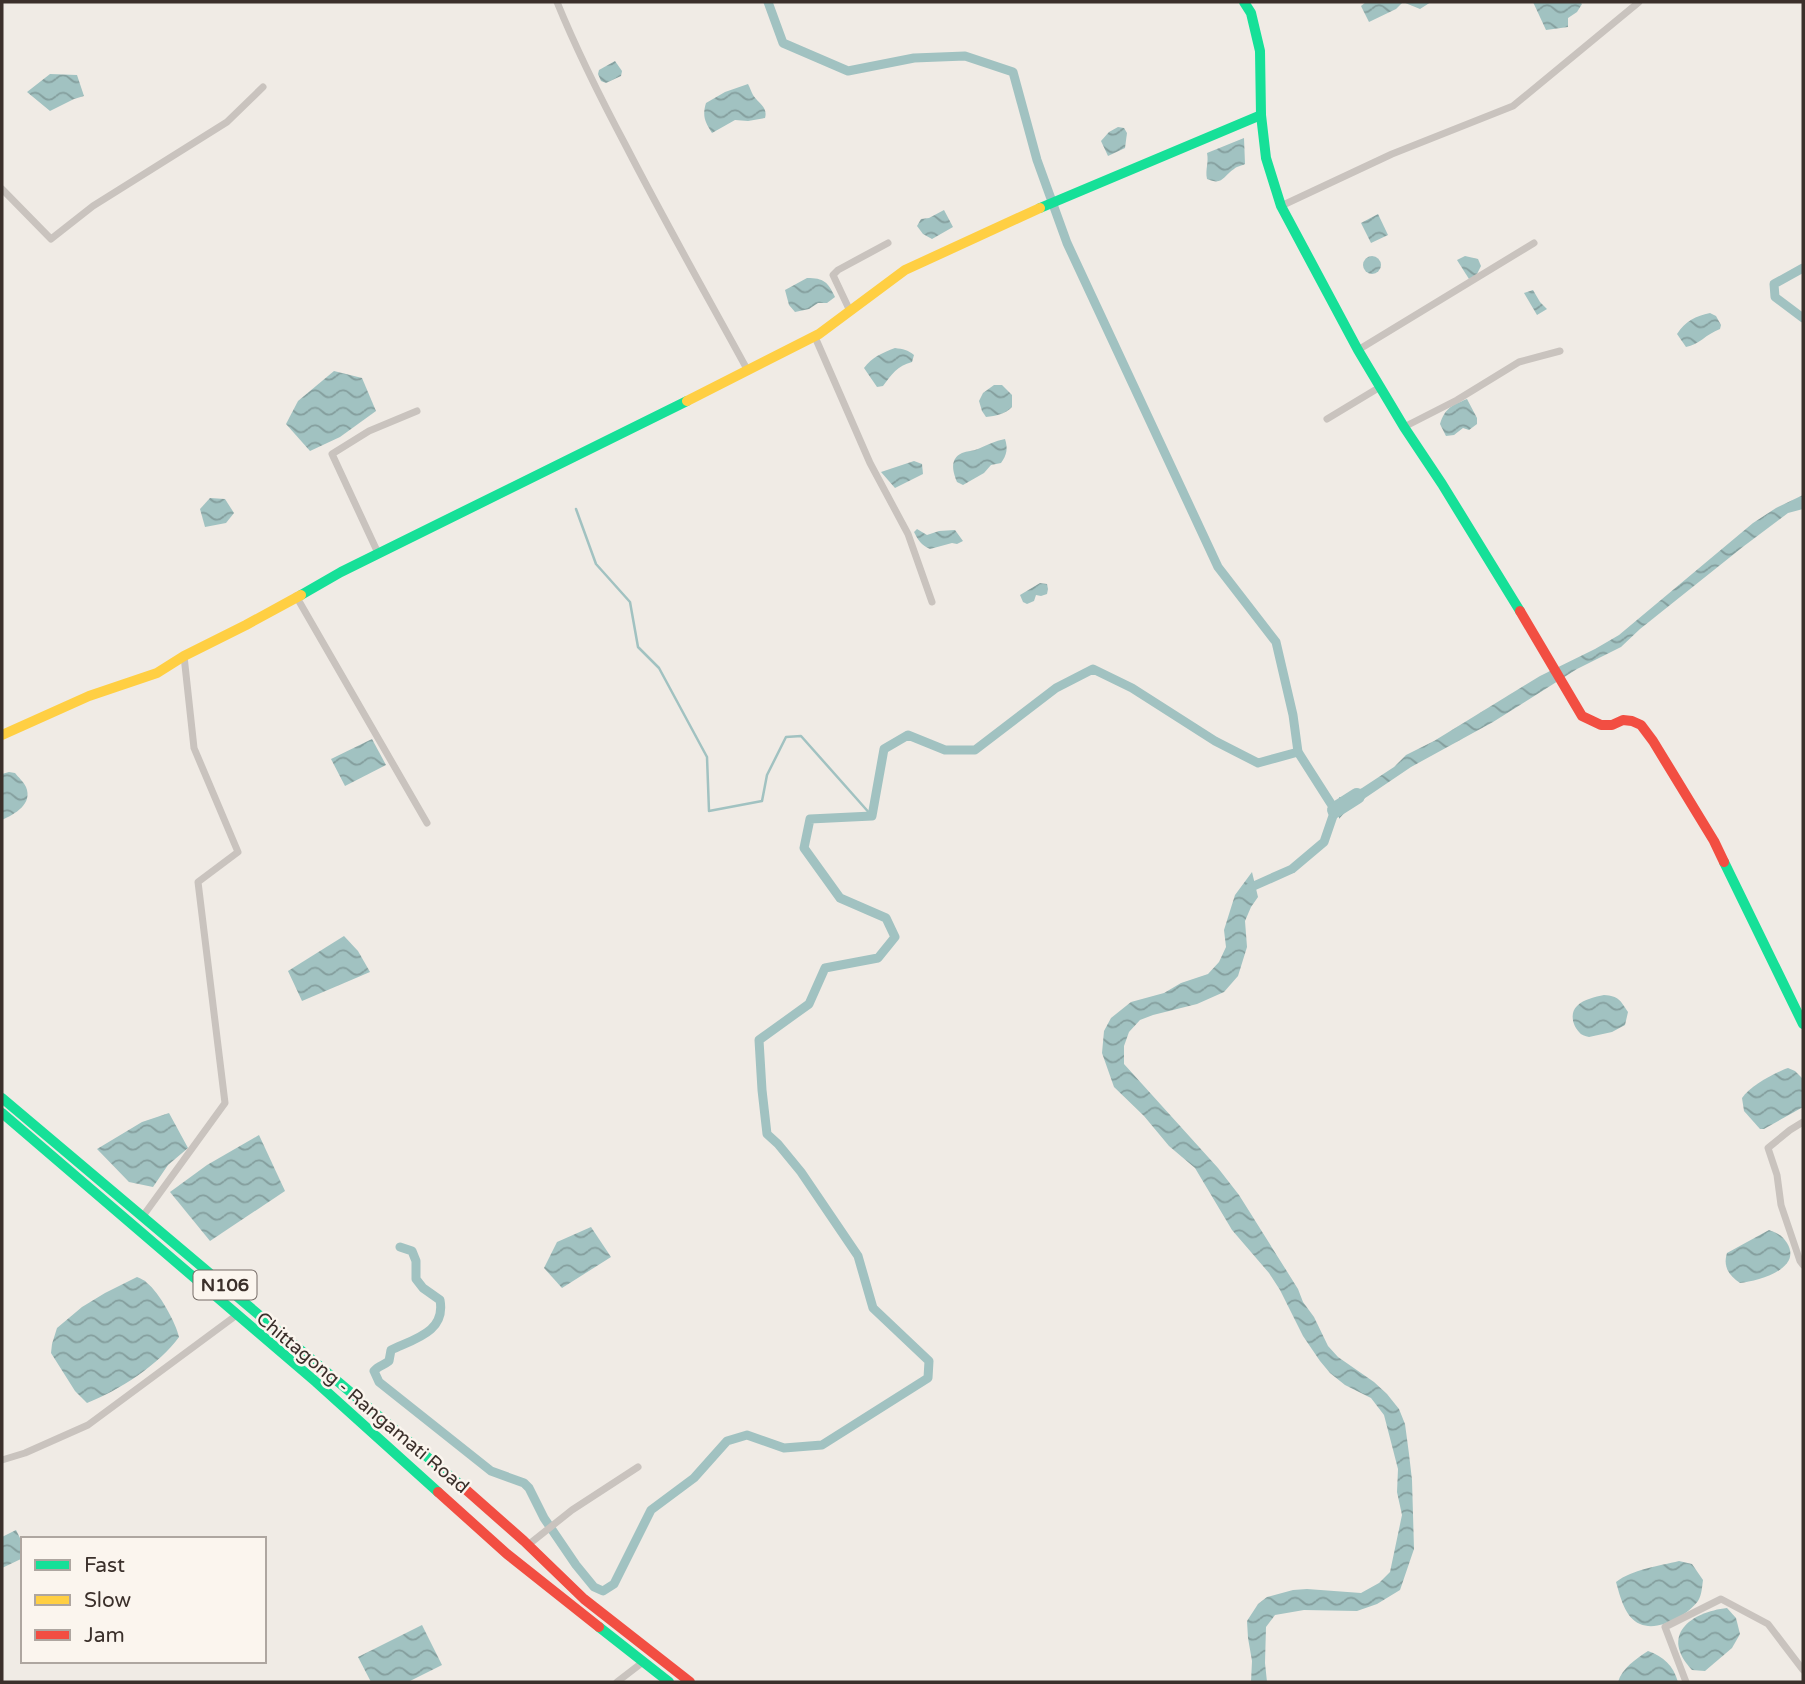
<svg xmlns="http://www.w3.org/2000/svg" width="1805" height="1684" viewBox="0 0 1805 1684" font-family="'Varela Round',sans-serif">
	<defs>
		<pattern id="water-waves" width="16" height="10" patternUnits="userSpaceOnUse" patternTransform="scale(1.75)"><rect width="16" height="10" fill="#a1c2c1"/><path d="M0 5q4-4 8 0t8 0" fill="none" stroke="#849e9d"/></pattern>
	</defs>
	<rect width="100%" height="100%" fill="#f0ebe5"/>
	<!-- water -->
	<g fill="url(#water-waves)">
		<path d="M 1366,2 L 1431,2 L 1420,9 L 1403,2 L 1396,9 L 1369,22 L 1361,6 Z"/>
		<path d="M 1533,2 L 1580,2 L 1582,4 L 1577,12 L 1568,18 L 1568,27 L 1546,30 Z"/>
		<path d="M 615,61 L 622,71 L 621,76 L 606,83 L 601,81 L 598,74 L 599,70 Z"/>
		<path d="M 50,74 L 77,75 L 84,96 L 74,99 L 50,111 L 27,92 Z"/>
		<path d="M 748,84 C 750,88 751,91 753,95 C 759,104 768,107 765,118 L 748,121 L 735,120 L 712,133 C 705,122 702,116 706,103 L 725,92 Z"/>
		<path d="M 1118,127 L 1124,128 L 1127,133 L 1125,148 L 1108,156 L 1101,141 L 1109,132 Z"/>
		<path d="M 1244,138 L 1245,164 C 1241,166 1237,166 1234,169 C 1223,176 1223,186 1207,179 C 1205,169 1209,163 1207,153 Z"/>
		<path d="M 944,210 L 953,227 L 932,239 L 923,234 L 917,226 L 921,219 L 929,218 Z"/>
		<path d="M 1378,214 L 1388,235 L 1371,243 L 1361,223 Z"/>
		<path d="M 1465,256 L 1478,259 L 1481,266 L 1476,276 L 1469,279 L 1457,260 Z"/>
		<circle cx="1372" cy="265" r="9"/>
		<path d="M 807,278 C 824,278 828,282 835,297 L 827,303 L 818,303 L 809,309 L 795,312 L 789,305 L 785,290 Z"/>
		<path d="M 1533,290 L 1540,302 L 1547,309 L 1537,315 L 1524,293 Z"/>
		<path d="M 1710,313 L 1716,316 L 1721,325 L 1720,329 C 1706,334 1699,345 1686,347 L 1677,334 C 1685,321 1696,316 1710,313 Z"/>
		<path d="M 895,348 C 903,349 908,350 914,355 L 912,362 C 897,366 892,374 883,386 L 877,387 L 864,368 C 872,357 882,353 895,348 Z"/>
		<path d="M 334,371 L 362,378 L 376,411 L 340,437 L 310,451 L 286,424 L 298,401 Z"/>
		<path d="M 994,385 L 1002,385 L 1012,395 L 1012,407 C 1005,414 996,416 986,417 L 982,411 L 979,401 L 983,393 Z"/>
		<path d="M 1467,399 L 1477,418 L 1477,424 L 1469,430 L 1463,428 L 1454,435 L 1446,436 L 1440,424 C 1445,408 1452,405 1467,399 Z"/>
		<path d="M 1005,439 C 1008,448 1007,455 1001,463 L 991,465 L 984,473 L 963,485 L 957,482 C 953,472 949,459 962,453 C 967,451 973,451 978,449 C 987,445 995,441 1005,439 Z"/>
		<path d="M 914,461 L 922,464 L 923,474 L 895,488 L 881,472 Z"/>
		<path d="M 1803,495 L 1803,509 L 1788,513 L 1744,546 L 1640,629 L 1621,647 L 1577,669 L 1493,722 L 1411,767 L 1346,811 L 1339,819 L 1339,797 L 1344,797 L 1362,788 L 1394,767 L 1406,755 L 1434,741 L 1540,676 L 1595,649 L 1619,635 L 1753,523 L 1776,508 Z"/>
		<path d="M 210,498 L 225,499 L 234,513 L 226,523 L 205,527 L 200,509 Z"/>
		<path d="M 917,529 L 927,535 L 939,531 L 955,530 L 963,541 L 957,544 L 952,543 L 930,549 C 921,545 918,540 914,532 Z"/>
		<path d="M 1040,583 L 1047,584 L 1048,589 L 1047,594 L 1041,596 L 1036,595 L 1034,601 L 1027,604 L 1023,602 L 1020,595 Z"/>
		<path d="M 372,739 L 386,765 L 345,786 L 331,759 Z"/>
		<path d="M 9,772 L 15,773 C 18,777 24,782 26,787 C 33,804 15,814 2,820 L 2,774 Z"/>
		<path d="M 1252,872 L 1258,897 L 1251,907 L 1245,921 L 1247,947 L 1238,976 L 1224,992 L 1197,1004 L 1153,1015 L 1140,1020 L 1129,1032 L 1124,1046 L 1124,1064 L 1218,1168 L 1239,1195 L 1298,1289 L 1303,1302 L 1314,1317 L 1328,1346 L 1338,1357 L 1374,1382 L 1387,1394 L 1399,1409 L 1405,1424 L 1409,1454 L 1412,1480 L 1414,1549 L 1400,1590 L 1377,1604 L 1357,1611 L 1304,1610 L 1275,1615 L 1266,1627 L 1265,1663 L 1267,1682 L 1251,1682 L 1252,1661 L 1248,1638 L 1247,1621 L 1258,1604 L 1267,1597 L 1293,1590 L 1307,1589 L 1361,1593 L 1379,1583 L 1390,1572 L 1402,1515 L 1397,1492 L 1398,1469 L 1384,1415 L 1371,1398 L 1345,1385 L 1330,1373 L 1320,1361 L 1303,1336 L 1280,1290 L 1269,1273 L 1232,1230 L 1195,1168 L 1169,1146 L 1144,1116 L 1114,1087 L 1102,1053 L 1104,1031 L 1111,1018 L 1131,1002 L 1164,993 L 1181,983 L 1208,974 L 1219,962 L 1226,947 L 1224,930 L 1235,895 Z"/>
		<path d="M 344,936 L 358,951 L 370,972 L 302,1001 L 288,971 Z"/>
		<path d="M 1604,995 C 1619,996 1620,1000 1628,1012 L 1625,1025 L 1612,1032 L 1589,1037 C 1585,1036 1581,1035 1579,1032 C 1572,1025 1570,1012 1577,1006 C 1584,999 1595,997 1604,995 Z"/>
		<path d="M 1788,1068 L 1795,1071 L 1803,1079 L 1803,1107 L 1764,1129 L 1760,1129 L 1744,1111 L 1742,1098 C 1750,1086 1774,1073 1788,1068 Z"/>
		<path d="M 169,1113 L 188,1148 L 168,1165 L 153,1187 L 129,1182 L 97,1149 L 142,1122 Z"/>
		<path d="M 259,1135 L 285,1191 L 210,1241 L 170,1192 L 207,1165 Z"/>
		<path d="M 591,1227 L 611,1257 L 562,1288 L 544,1268 L 557,1242 Z"/>
		<path d="M 1769,1230 C 1777,1233 1782,1235 1787,1243 C 1803,1269 1758,1281 1740,1283 C 1728,1275 1723,1266 1727,1253 Z"/>
		<path d="M 137,1277 C 141,1279 145,1280 147,1283 C 159,1292 176,1323 179,1337 C 160,1364 118,1391 87,1403 L 75,1391 L 51,1353 L 52,1344 L 57,1328 L 82,1307 L 105,1293 Z"/>
		<path d="M 16,1530 L 23,1544 L 23,1558 L 2,1568 L 2,1537 Z"/>
		<path d="M 1679,1561 L 1692,1564 L 1703,1580 C 1702,1586 1702,1595 1698,1601 C 1687,1616 1658,1632 1640,1624 C 1625,1618 1620,1596 1616,1582 C 1633,1569 1659,1566 1679,1561 Z"/>
		<path d="M 1727,1608 L 1736,1618 L 1740,1634 L 1732,1648 L 1705,1671 L 1692,1670 C 1659,1635 1691,1612 1727,1608 Z"/>
		<path d="M 422,1625 L 442,1665 L 408,1682 L 371,1682 L 358,1657 Z"/>
		<path d="M 1648,1651 C 1664,1657 1673,1665 1678,1682 L 1618,1682 C 1622,1668 1636,1659 1648,1651 Z"/>
	</g>
	<g fill="none" stroke-linecap="round" stroke-linejoin="round">
		<!-- stream -->
		<path stroke="#a1c2c1" stroke-width="2.5" d="M 576,509 L 596,564 L 630,602 L 638,647 L 659,668 L 707,757 L 709,811 L 762,801 L 767,775 L 786,737 L 801,736 L 872,816"/>
		<!-- canal -->
		<g stroke="#a1c2c1" stroke-width="9">
			<path d="M 768,2 L 783,43 L 848,71 L 914,58 L 965,56 L 1013,72 L 1037,160 L 1067,243 L 1218,567 L 1276,642 L 1293,715 L 1298,752 L 1335,810 L 1324,842 L 1292,869 L 1247,889 L 1247,891"/>
			<path d="M 1803,268 L 1774,284 L 1775,297 L 1803,318"/>
			<path d="M 400,1247 L 412,1251 L 416,1261 L 416,1279 L 423,1288 L 440,1300 C 446,1332 414,1339 391,1350 L 389,1361 C 384,1365 378,1366 374,1371 L 379,1382 L 491,1471 L 524,1483 L 529,1488 L 544,1518 L 576,1565 L 594,1587 L 603,1591 L 614,1584 L 651,1510 L 694,1478 L 727,1441 L 747,1435 L 784,1448 L 822,1445 L 928,1378 L 929,1361 L 873,1308 L 858,1256 L 801,1172 L 778,1144 L 767,1134 L 762,1090 L 759,1040 L 809,1004 L 825,968 L 878,958 L 895,937 L 886,918 L 840,898 L 804,848 L 810,819 L 872,816 L 884,749 L 908,735 L 945,750 L 975,750 L 1056,688 L 1093,669 L 1132,688 L 1215,741 L 1258,763 L 1298,752"/>
		</g>
		<!-- river -->
		<path stroke="#a1c2c1" stroke-width="16" d="M 1335,810 L 1357,796"/>
		<!-- street -->
		<g stroke="#c9c3be" stroke-width="7">
			<path d="M 557,2 C 577,51 601,99 626,146 C 665,222 707,296 748,371"/>
			<path d="M 2,189 L 51,239 L 93,206 L 227,122 L 263,87"/>
			<path d="M 1281,206 L 1392,154 L 1513,106 L 1639,2"/>
			<path d="M 850,311 L 833,275 L 838,270 L 888,243"/>
			<path d="M 815,337 L 870,463 L 908,534 L 932,602"/>
			<path d="M 1358,350 L 1534,243"/>
			<path d="M 1327,419 L 1380,387"/>
			<path d="M 1404,427 L 1457,400 L 1519,362 L 1560,351"/>
			<path d="M 378,553 L 332,454 L 369,431 L 417,411"/>
			<path d="M 296,596 L 427,823"/>
			<path d="M 1803,1122 L 1790,1130 L 1768,1148 L 1777,1175 L 1781,1205 L 1800,1261 L 1803,1265"/>
			<path d="M 143,1216 L 225,1103 L 198,882 L 238,852 L 194,748 L 184,656"/>
			<path d="M 2,1460 L 25,1453 L 88,1425 L 238,1314"/>
			<path d="M 528,1545 L 572,1510 L 638,1467"/>
			<path d="M 617,1682 L 643,1662"/>
			<path d="M 1686,1682 L 1665,1627 L 1721,1599 L 1768,1624 L 1803,1670"/>
		</g>
		<!-- fast -->
		<g stroke="#16e098" stroke-width="10">
			<path d="M 1244,2 L 1251,13 L 1260,51 L 1261,115 L 1266,158 L 1281,206 L 1358,350 L 1404,427 L 1442,484 L 1520,611"/>
			<path d="M 1040,208 L 1261,115"/>
			<path d="M 301,595 L 341,572 L 687,401"/>
			<path d="M 1724,862 L 1803,1024"/>
			<path d="M 2,1098 L 464,1488"/>
			<path d="M 2,1113 L 316,1382 L 438,1492"/>
			<path d="M 599,1627 L 669,1682"/>
		</g>
		<!-- slow -->
		<g stroke="#ffcf43" stroke-width="10">
			<path d="M 687,401 L 819,334 L 905,270 L 1040,208"/>
			<path d="M 2,735 L 89,696 L 157,673 L 184,656 L 246,625 L 301,595"/>
		</g>
		<!-- jam -->
		<g stroke="#f24e42" stroke-width="10">
			<path d="M 1520,611 L 1582,716 L 1601,725 L 1612,725 L 1623,720 L 1632,721 L 1641,725 L 1653,741 L 1714,841 L 1724,862"/>
			<path d="M 464,1488 L 524,1541 L 584,1599 L 690,1682"/>
			<path d="M 438,1492 L 507,1554 L 599,1627"/>
		</g>
	</g>
	<g text-anchor="middle" stroke-width="5" stroke-linejoin="round" paint-order="stroke">
		<!-- shield labels -->
		<rect fill="#fbf5ee" stroke="#756b66" stroke-width="2" x="193.5" y="1270.5" width="63" height="29" rx="5"/>
		<g font-size="18" font-weight="bold" fill="#3b302b">
			<text x="225" y="1291">N106</text>
		</g>
		<!-- street labels -->
		<g font-size="19" fill="#3b302b" stroke="#fbf5ee">
			<text transform="translate(363 1402) rotate(40)" y="7">Chittagong - Rangamati Road</text>
		</g>
	</g>
	<!-- border -->
	<rect width="1805" height="1684" fill="none" stroke="#3b302b" stroke-width="7"/>
	<!-- legend -->
	<rect x="21" y="1537" width="245" height="126" fill="#fbf5ee" stroke="#aea6a0" stroke-width="2"/>
	<rect x="35" y="1560" width="35" height="10" fill="#16e098" stroke="#aea6a0" stroke-width="2"/>
	<text x="84" y="1572" font-size="21" fill="#3b302b">Fast</text>
	<rect x="35" y="1595" width="35" height="10" fill="#ffcf43" stroke="#aea6a0" stroke-width="2"/>
	<text x="84" y="1607" font-size="21" fill="#3b302b">Slow</text>
	<rect x="35" y="1630" width="35" height="10" fill="#f24e42" stroke="#aea6a0" stroke-width="2"/>
	<text x="84" y="1642" font-size="21" fill="#3b302b">Jam</text>
</svg>
